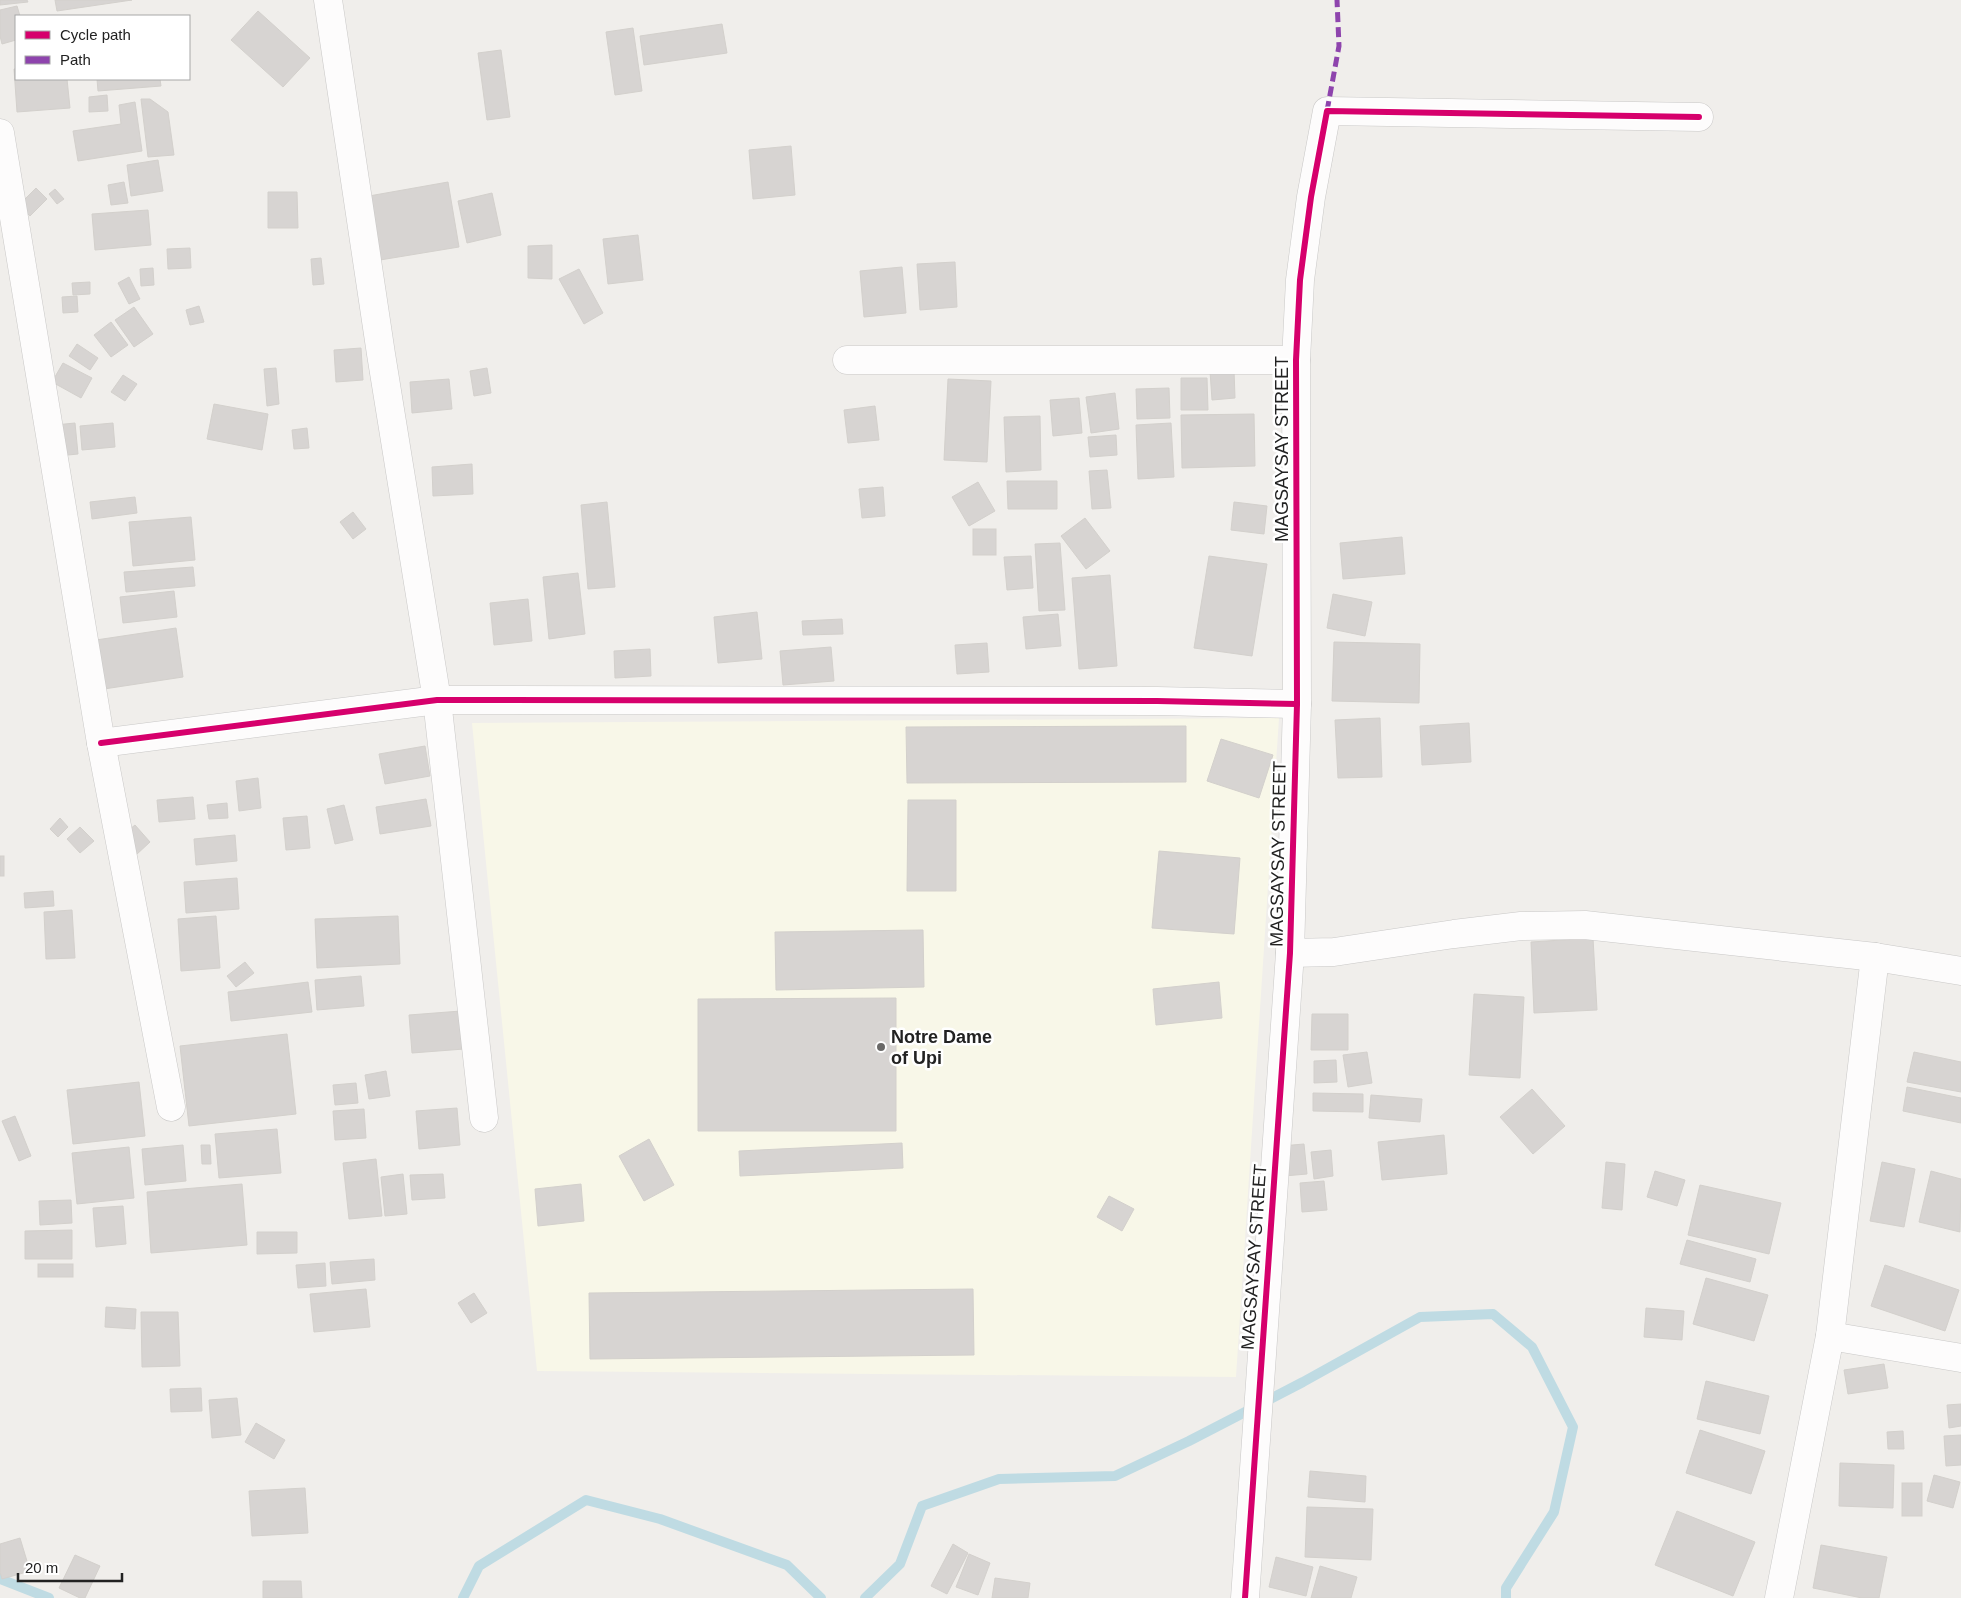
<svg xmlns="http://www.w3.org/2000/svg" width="1961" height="1598" viewBox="0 0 1961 1598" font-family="Helvetica,sans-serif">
	<rect width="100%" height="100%" fill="#f0eeeb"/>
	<!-- education -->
	<path fill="#f8f7e8" d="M 1279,718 L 1236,1377 L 537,1371 L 472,723 Z"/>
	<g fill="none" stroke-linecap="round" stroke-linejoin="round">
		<!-- stream -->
		<g stroke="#bfdbe3" stroke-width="10">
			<path d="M 0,1579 L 49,1598"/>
			<path d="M 463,1598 L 479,1566 L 586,1500 L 660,1519 L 787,1565 L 821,1598"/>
			<path d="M 865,1598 L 900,1564 L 922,1506 L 999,1479 L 1115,1476 L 1189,1441 L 1303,1382 L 1420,1317 L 1493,1314 L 1532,1347 L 1573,1427 L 1554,1512 L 1506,1588 L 1506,1598"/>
		</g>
	</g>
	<!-- building -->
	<g fill="#d7d4d2" stroke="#d3d0cc">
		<path d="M 0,0 L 27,0 L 28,2 L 0,5 Z"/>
		<path d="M 55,0 L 132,0 L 57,11 Z"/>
		<path d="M 17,6 L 20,16 L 16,16 L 16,40 L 2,44 L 0,36 L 0,10 Z"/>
		<path d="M 258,11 L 310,58 L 283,87 L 231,40 Z"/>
		<path d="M 722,24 L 727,53 L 644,65 L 640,36 Z"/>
		<path d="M 633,28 L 642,91 L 615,95 L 606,32 Z"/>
		<path d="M 501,50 L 510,117 L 487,120 L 478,53 Z"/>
		<path d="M 14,69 L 16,69 L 16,79 L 67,79 L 70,108 L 17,112 Z"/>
		<path d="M 97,79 L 160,79 L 161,86 L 98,91 Z"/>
		<path d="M 107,95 L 108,111 L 89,112 L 89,97 Z"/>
		<path d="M 141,99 L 150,99 L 168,112 L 174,155 L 148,157 Z"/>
		<path d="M 135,102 L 142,151 L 78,161 L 73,131 L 121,124 L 119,105 Z"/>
		<path d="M 791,146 L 795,195 L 753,199 L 749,150 Z"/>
		<path d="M 158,160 L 163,191 L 131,196 L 127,165 Z"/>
		<path d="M 124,182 L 128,203 L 111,205 L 108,185 Z"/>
		<path d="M 448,182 L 459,247 L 380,260 L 369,196 Z"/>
		<path d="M 36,188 L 47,199 L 30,216 L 19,205 Z"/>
		<path d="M 55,189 L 64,199 L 57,204 L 49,194 Z"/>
		<path d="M 268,192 L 297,192 L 298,228 L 268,228 Z"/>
		<path d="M 492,193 L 501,235 L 467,243 L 458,201 Z"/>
		<path d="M 148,210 L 151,245 L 95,250 L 92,214 Z"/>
		<path d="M 638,235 L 643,280 L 608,284 L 603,239 Z"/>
		<path d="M 552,245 L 552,279 L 528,278 L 528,246 Z"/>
		<path d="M 190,248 L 191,268 L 168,269 L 167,249 Z"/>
		<path d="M 321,258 L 324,284 L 313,285 L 311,259 Z"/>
		<path d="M 955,262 L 957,307 L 920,310 L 917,264 Z"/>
		<path d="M 902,267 L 906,313 L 864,317 L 860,271 Z"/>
		<path d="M 153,268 L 154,285 L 141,286 L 140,269 Z"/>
		<path d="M 579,269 L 603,313 L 584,324 L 559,279 Z"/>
		<path d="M 129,277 L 140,299 L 129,304 L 118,283 Z"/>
		<path d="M 90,282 L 90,294 L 73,295 L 72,283 Z"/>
		<path d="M 77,296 L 78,312 L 63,313 L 62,297 Z"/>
		<path d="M 199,306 L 204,322 L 190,325 L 186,310 Z"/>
		<path d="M 134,307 L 153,334 L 134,347 L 115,320 Z"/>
		<path d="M 111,322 L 128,345 L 111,357 L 94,335 Z"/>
		<path d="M 77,344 L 98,358 L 90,370 L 69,356 Z"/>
		<path d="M 361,348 L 363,380 L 336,382 L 334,350 Z"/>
		<path d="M 63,363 L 92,378 L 81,398 L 52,382 Z"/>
		<path d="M 276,368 L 279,404 L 267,406 L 264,369 Z"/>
		<path d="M 487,368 L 491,393 L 474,396 L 470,371 Z"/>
		<path d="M 1234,370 L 1235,398 L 1212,400 L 1210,371 Z"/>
		<path d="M 123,375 L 137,384 L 125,401 L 111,392 Z"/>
		<path d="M 1181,378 L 1207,378 L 1208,410 L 1181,410 Z"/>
		<path d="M 449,379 L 452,409 L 412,413 L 410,382 Z"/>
		<path d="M 948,379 L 991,381 L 987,462 L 944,460 Z"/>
		<path d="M 1169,388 L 1170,418 L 1137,419 L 1136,389 Z"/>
		<path d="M 1115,393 L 1119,429 L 1091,433 L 1086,397 Z"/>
		<path d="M 1079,398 L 1082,433 L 1053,436 L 1050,400 Z"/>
		<path d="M 214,404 L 268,414 L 262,450 L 207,439 Z"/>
		<path d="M 875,406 L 879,440 L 848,443 L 844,410 Z"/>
		<path d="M 1254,414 L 1255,466 L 1182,468 L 1181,415 Z"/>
		<path d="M 1040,416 L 1041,470 L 1006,472 L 1004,417 Z"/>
		<path d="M 75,423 L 78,454 L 58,456 L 55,425 Z"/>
		<path d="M 113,423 L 115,447 L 82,450 L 80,426 Z"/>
		<path d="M 1171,423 L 1174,477 L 1138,479 L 1136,425 Z"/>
		<path d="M 307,428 L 309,448 L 294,449 L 292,430 Z"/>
		<path d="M 1116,435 L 1117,455 L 1090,457 L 1088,437 Z"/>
		<path d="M 472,464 L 473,494 L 433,496 L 432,467 Z"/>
		<path d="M 1107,470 L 1111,508 L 1092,509 L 1089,471 Z"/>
		<path d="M 1007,481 L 1057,481 L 1057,509 L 1008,509 Z"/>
		<path d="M 978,482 L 995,511 L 969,526 L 952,497 Z"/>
		<path d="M 883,487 L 885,516 L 862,518 L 859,489 Z"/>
		<path d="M 135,497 L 137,513 L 92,519 L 90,502 Z"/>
		<path d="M 607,502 L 615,587 L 588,589 L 581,505 Z"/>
		<path d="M 1234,502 L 1267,506 L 1264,534 L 1231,530 Z"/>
		<path d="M 353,512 L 366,529 L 353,539 L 340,522 Z"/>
		<path d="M 191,517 L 195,560 L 133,566 L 129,522 Z"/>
		<path d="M 1085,518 L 1110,551 L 1086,569 L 1061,536 Z"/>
		<rect x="973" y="529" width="23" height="26"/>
		<path d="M 1402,537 L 1405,574 L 1343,579 L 1340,543 Z"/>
		<path d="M 1060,543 L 1065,610 L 1039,611 L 1035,544 Z"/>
		<path d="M 1031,556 L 1033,588 L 1007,590 L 1004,557 Z"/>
		<path d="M 1209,556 L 1267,564 L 1252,656 L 1194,648 Z"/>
		<path d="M 193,567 L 195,586 L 126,592 L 124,572 Z"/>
		<path d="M 578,573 L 585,634 L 549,639 L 543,577 Z"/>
		<path d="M 1110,575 L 1117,666 L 1079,669 L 1072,578 Z"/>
		<path d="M 174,591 L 177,617 L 123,623 L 120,597 Z"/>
		<path d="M 1333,594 L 1372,602 L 1365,636 L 1327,628 Z"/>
		<path d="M 528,599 L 532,641 L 494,645 L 490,603 Z"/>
		<path d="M 757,612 L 762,659 L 718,663 L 714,617 Z"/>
		<path d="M 1058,614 L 1061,646 L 1026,649 L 1023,617 Z"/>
		<path d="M 842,619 L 843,634 L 803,635 L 802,621 Z"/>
		<path d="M 176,628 L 183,677 L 104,689 L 96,640 Z"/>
		<path d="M 1334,642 L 1420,644 L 1419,703 L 1332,701 Z"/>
		<path d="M 987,643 L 989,672 L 957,674 L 955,645 Z"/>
		<path d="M 831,647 L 834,681 L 783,685 L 780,651 Z"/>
		<path d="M 650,649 L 651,676 L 615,678 L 614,651 Z"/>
		<path d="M 1380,718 L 1382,777 L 1338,778 L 1335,720 Z"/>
		<path d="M 1469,723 L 1471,762 L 1422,765 L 1420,726 Z"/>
		<path d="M 1186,726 L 1186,782 L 907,783 L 906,727 Z"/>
		<path d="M 1221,739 L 1273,755 L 1259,798 L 1207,781 Z"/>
		<path d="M 425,746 L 430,776 L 385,784 L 379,754 Z"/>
		<path d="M 258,778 L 261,808 L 239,811 L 236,781 Z"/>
		<path d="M 193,797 L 195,819 L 159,822 L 157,800 Z"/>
		<path d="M 426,799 L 431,826 L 380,834 L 376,807 Z"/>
		<path d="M 908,800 L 956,800 L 956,891 L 907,891 Z"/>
		<path d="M 227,803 L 228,818 L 209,819 L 207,805 Z"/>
		<path d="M 344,805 L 353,840 L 335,844 L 327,809 Z"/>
		<path d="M 307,816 L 310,848 L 286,850 L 283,818 Z"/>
		<path d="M 60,818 L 68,827 L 58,837 L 50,829 Z"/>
		<path d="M 135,825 L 150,842 L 136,855 L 120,837 Z"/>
		<path d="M 80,827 L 94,841 L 80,853 L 67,839 Z"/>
		<path d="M 235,835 L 237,861 L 196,865 L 194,839 Z"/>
		<path d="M 1159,851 L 1240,858 L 1234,934 L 1152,928 Z"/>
		<rect x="0" y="856" width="4" height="20"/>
		<path d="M 237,878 L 239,909 L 186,913 L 184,882 Z"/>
		<path d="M 53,891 L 54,906 L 25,908 L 24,893 Z"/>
		<path d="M 72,910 L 75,958 L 46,959 L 44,912 Z"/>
		<path d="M 216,916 L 220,968 L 181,971 L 178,919 Z"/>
		<path d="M 398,916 L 400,964 L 317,968 L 315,919 Z"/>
		<path d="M 923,930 L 924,987 L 776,990 L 775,932 Z"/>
		<path d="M 1593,938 L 1597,1010 L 1534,1013 L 1531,942 Z"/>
		<path d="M 245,962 L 254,973 L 236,987 L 227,976 Z"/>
		<path d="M 361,976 L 364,1006 L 317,1010 L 315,980 Z"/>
		<path d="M 308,982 L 312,1012 L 231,1021 L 228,992 Z"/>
		<path d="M 1219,982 L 1222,1018 L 1156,1025 L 1153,989 Z"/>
		<path d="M 1474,994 L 1524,997 L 1520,1078 L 1469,1075 Z"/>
		<path d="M 896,998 L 896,1131 L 698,1131 L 698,999 Z"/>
		<path d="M 461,1011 L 464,1049 L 412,1053 L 409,1015 Z"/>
		<path d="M 1312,1014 L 1348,1014 L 1348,1050 L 1311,1050 Z"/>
		<path d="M 287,1034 L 296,1114 L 189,1126 L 180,1046 Z"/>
		<path d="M 1367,1052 L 1372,1083 L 1348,1087 L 1343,1055 Z"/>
		<path d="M 1914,1052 L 1961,1062 L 1961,1092 L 1907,1082 Z"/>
		<path d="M 1336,1060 L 1337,1082 L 1314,1083 L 1314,1061 Z"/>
		<path d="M 386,1071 L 390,1096 L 369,1099 L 365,1075 Z"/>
		<path d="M 139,1082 L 145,1136 L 73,1144 L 67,1090 Z"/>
		<path d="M 356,1083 L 358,1103 L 335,1105 L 333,1085 Z"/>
		<path d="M 1907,1087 L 1961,1098 L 1961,1123 L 1903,1111 Z"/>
		<path d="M 1532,1089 L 1565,1126 L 1533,1154 L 1500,1117 Z"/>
		<path d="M 1313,1093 L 1363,1094 L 1363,1112 L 1313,1111 Z"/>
		<path d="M 1371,1095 L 1422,1099 L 1420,1122 L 1369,1118 Z"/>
		<path d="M 457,1108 L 460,1145 L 419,1149 L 416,1111 Z"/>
		<path d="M 364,1109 L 366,1138 L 335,1140 L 333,1111 Z"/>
		<path d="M 15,1116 L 31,1156 L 19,1161 L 2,1121 Z"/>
		<path d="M 277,1129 L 281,1173 L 219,1178 L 215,1134 Z"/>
		<path d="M 1444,1135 L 1447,1174 L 1382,1180 L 1378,1142 Z"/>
		<path d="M 649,1139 L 674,1185 L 644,1201 L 619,1156 Z"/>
		<path d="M 902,1143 L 903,1168 L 740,1176 L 739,1151 Z"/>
		<path d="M 1304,1144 L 1307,1174 L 1284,1176 L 1281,1146 Z"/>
		<path d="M 183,1145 L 186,1181 L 145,1185 L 142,1149 Z"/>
		<path d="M 201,1145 L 210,1145 L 211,1164 L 202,1164 Z"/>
		<path d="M 129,1147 L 134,1198 L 77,1204 L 72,1153 Z"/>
		<path d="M 1331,1150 L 1333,1176 L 1314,1179 L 1311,1152 Z"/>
		<path d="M 376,1159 L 382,1216 L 349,1219 L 343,1163 Z"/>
		<path d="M 1606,1162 L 1625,1164 L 1622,1210 L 1602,1208 Z"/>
		<path d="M 1882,1162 L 1915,1169 L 1904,1227 L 1870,1221 Z"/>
		<path d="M 1655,1171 L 1685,1180 L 1677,1206 L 1647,1197 Z"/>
		<path d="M 1931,1171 L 1961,1179 L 1960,1232 L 1919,1222 Z"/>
		<path d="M 403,1174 L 407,1214 L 385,1216 L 381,1177 Z"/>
		<path d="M 443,1174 L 445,1198 L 412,1200 L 410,1175 Z"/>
		<path d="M 1324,1181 L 1327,1210 L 1302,1212 L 1300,1183 Z"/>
		<path d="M 242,1184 L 247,1245 L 151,1253 L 147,1192 Z"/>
		<path d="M 581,1184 L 584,1221 L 538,1226 L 535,1189 Z"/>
		<path d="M 1700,1185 L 1781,1203 L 1769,1254 L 1688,1235 Z"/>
		<path d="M 1109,1196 L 1134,1209 L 1122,1231 L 1097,1217 Z"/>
		<path d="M 71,1200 L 72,1223 L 40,1225 L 39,1201 Z"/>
		<path d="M 123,1206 L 126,1244 L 96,1247 L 93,1208 Z"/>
		<path d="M 72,1230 L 72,1259 L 25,1259 L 25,1231 Z"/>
		<path d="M 257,1232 L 297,1232 L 297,1253 L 257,1254 Z"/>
		<path d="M 1687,1240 L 1756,1259 L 1750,1282 L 1680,1264 Z"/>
		<path d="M 374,1259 L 375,1280 L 332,1284 L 330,1262 Z"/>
		<path d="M 325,1263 L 326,1286 L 298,1288 L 296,1265 Z"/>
		<rect x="38" y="1264" width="35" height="13"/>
		<path d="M 1885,1265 L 1959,1290 L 1945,1331 L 1871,1306 Z"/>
		<path d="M 1706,1278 L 1768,1295 L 1754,1341 L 1693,1324 Z"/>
		<path d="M 366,1289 L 370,1327 L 314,1332 L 310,1294 Z"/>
		<path d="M 973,1289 L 974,1355 L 590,1359 L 589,1293 Z"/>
		<path d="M 474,1293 L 487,1313 L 471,1323 L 458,1303 Z"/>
		<path d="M 106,1307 L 136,1309 L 135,1329 L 105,1327 Z"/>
		<path d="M 1646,1308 L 1684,1311 L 1682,1340 L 1644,1337 Z"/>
		<path d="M 141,1312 L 178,1312 L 180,1366 L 142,1367 Z"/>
		<path d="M 1884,1364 L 1888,1388 L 1848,1394 L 1844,1370 Z"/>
		<path d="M 1706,1381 L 1769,1396 L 1760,1434 L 1697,1419 Z"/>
		<path d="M 201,1388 L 202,1411 L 171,1412 L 170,1389 Z"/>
		<path d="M 237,1398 L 241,1435 L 212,1438 L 209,1400 Z"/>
		<path d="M 1961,1404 L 1961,1426 L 1949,1428 L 1947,1405 Z"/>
		<path d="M 256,1423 L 285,1440 L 274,1459 L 245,1442 Z"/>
		<path d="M 1700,1430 L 1765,1451 L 1751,1494 L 1686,1473 Z"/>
		<path d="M 1903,1431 L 1904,1449 L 1888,1449 L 1887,1432 Z"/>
		<path d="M 1961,1435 L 1961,1465 L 1946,1466 L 1944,1436 Z"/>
		<path d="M 1840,1463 L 1894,1465 L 1893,1508 L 1839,1506 Z"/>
		<path d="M 1310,1471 L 1366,1476 L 1365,1502 L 1308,1497 Z"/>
		<path d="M 1934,1475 L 1960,1482 L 1953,1508 L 1927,1501 Z"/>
		<rect x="1902" y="1483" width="20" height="33"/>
		<path d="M 305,1488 L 308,1533 L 252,1536 L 249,1491 Z"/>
		<path d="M 1307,1507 L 1373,1509 L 1371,1560 L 1305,1557 Z"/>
		<path d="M 1677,1511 L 1755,1542 L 1733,1596 L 1655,1565 Z"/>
		<path d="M 20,1538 L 30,1571 L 2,1579 L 0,1572 L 0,1544 Z"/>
		<path d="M 953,1544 L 968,1553 L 947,1594 L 931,1586 Z"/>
		<path d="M 1821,1545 L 1887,1557 L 1879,1598 L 1862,1598 L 1813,1588 Z"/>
		<path d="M 969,1554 L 990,1563 L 978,1595 L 956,1587 Z"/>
		<path d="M 75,1555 L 100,1566 L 85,1598 L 80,1598 L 59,1588 Z"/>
		<path d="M 1276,1557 L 1313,1567 L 1306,1596 L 1269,1587 Z"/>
		<path d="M 1320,1566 L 1357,1577 L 1351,1598 L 1311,1598 Z"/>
		<path d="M 995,1578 L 1030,1583 L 1028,1598 L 992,1598 Z"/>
		<path d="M 263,1581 L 301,1581 L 302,1598 L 263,1598 Z"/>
	</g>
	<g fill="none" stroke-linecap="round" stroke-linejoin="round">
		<defs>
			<g id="street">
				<path d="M 328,0 L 381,354 L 437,700 L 484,1118"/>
				<path d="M 0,133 L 101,743 L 171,1107"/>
				<path d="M 847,360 L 1296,360"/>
				<path d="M 101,743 L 437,700 L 1157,701 L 1297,704"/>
				<path d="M 1290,953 L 1334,952 L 1454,934 L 1521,926 L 1585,925 L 1875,957 L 1961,971"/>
				<path d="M 1830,1336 L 1961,1358"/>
				<path d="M 1245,1598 L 1290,953 L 1297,704 L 1296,360 L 1300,280 L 1311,197 L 1327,111 L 1699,117"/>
				<path d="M 1779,1598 L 1830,1336 L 1875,957"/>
			</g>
		</defs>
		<!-- street casing -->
		<use href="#street" stroke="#c9c8c7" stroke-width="29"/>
		<!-- street -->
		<use href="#street" stroke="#fdfcfc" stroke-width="28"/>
		<!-- quiet -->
		<path stroke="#8e44ad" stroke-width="5" stroke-dasharray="10 5" stroke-linecap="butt" d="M 1327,111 L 1339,46 L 1337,0"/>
		<defs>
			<g id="cycleway">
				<path d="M 101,743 L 437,700 L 1157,701 L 1297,704"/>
				<path d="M 1245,1598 L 1290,953 L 1297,704 L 1296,360 L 1300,280 L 1311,197 L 1327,111 L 1699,117"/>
			</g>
		</defs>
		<!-- cycleway casing -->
		<use href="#cycleway" stroke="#fff" stroke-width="9"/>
		<!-- cycleway -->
		<use href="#cycleway" stroke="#d6006c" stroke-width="6"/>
	</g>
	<!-- markers -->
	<circle fill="#6a6968" stroke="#fff" stroke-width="2" cx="881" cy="1047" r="5"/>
	<g text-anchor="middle" stroke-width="5" stroke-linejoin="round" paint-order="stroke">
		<!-- street labels -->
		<g font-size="18" fill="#222" stroke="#fff">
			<text transform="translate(1282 449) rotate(-90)" y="6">MAGSAYSAY STREET</text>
			<text transform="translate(1278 854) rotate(-89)" y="6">MAGSAYSAY STREET</text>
			<text transform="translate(1254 1257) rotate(-86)" y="6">MAGSAYSAY STREET</text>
		</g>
		<!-- poi labels -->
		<g font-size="18" font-weight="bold" fill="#222" stroke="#fff" text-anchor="start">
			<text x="891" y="1043">Notre Dame<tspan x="891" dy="21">of Upi</tspan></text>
		</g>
	</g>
	<!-- legend -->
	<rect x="15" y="15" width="175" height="65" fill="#ffffff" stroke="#a7a7a7"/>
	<rect x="25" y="31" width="25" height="8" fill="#d6006c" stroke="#a7a7a7"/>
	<text x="60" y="40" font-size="15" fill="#222222">Cycle path</text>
	<rect x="25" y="56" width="25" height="8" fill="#8e44ad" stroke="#a7a7a7"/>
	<text x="60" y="65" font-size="15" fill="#222222">Path</text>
	<!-- scale -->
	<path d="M18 1573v8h104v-8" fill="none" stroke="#222222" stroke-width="2.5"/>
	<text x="25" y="1573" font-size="15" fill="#222222" stroke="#ffffff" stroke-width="4" paint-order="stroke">20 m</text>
</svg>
